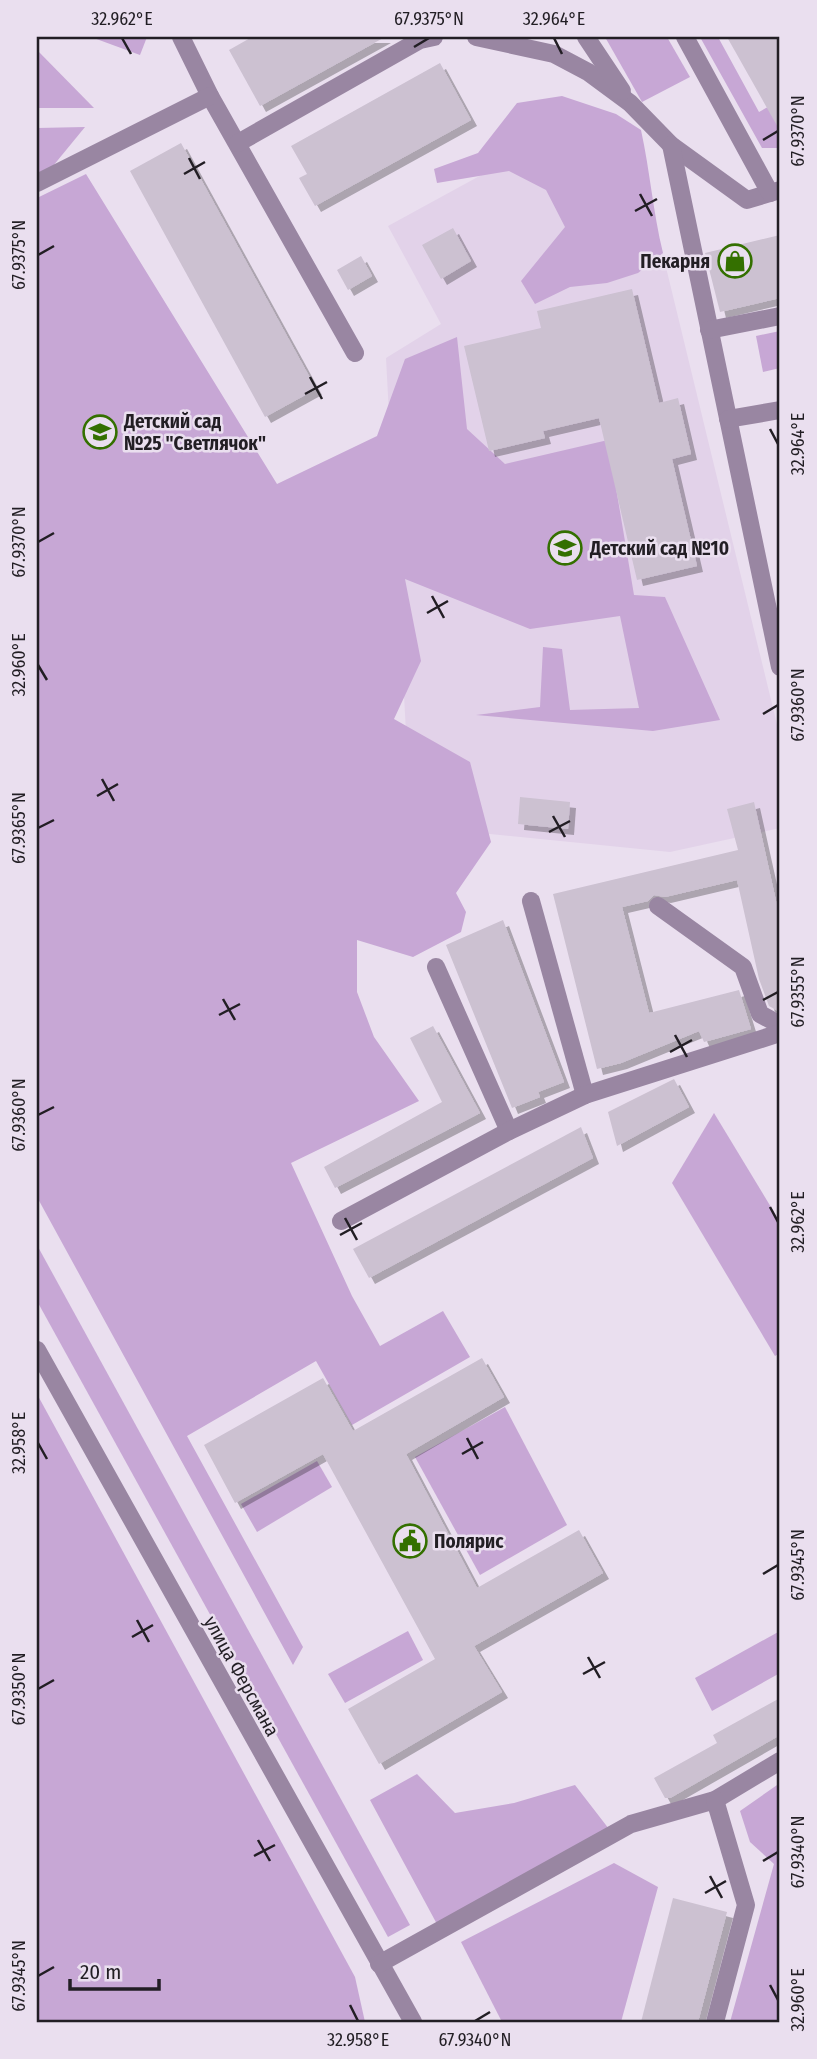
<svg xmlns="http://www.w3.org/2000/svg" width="817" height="2059" viewBox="0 0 817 2059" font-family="'Fira Sans Condensed',sans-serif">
	<defs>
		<filter id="shadow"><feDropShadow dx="6" dy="6" stdDeviation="0" flood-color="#0004"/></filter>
	</defs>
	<rect width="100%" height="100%" fill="#eadfef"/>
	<!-- built -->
	<path fill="#e2d2e9" d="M 631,123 L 780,737 L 780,828 L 670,852 L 411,826 L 386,358 L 441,324 L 388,226 L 496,167 Z"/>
	<!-- green -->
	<g fill="#c7a7d5">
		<path d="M 91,37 L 147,37 L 140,55 Z"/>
		<path d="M 605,37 L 667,37 L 690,77 L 642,102 Z"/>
		<path d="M 700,37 L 718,37 L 759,112 L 780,100 L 780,148 L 762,148 Z"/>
		<path d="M 37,50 L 94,108 L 37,108 Z"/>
		<path d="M 562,96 L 616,114 L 641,130 C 650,171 653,212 663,253 L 638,273 L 607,283 L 570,287 L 535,304 L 521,281 L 565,227 L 546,190 L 509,171 L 437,183 L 434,169 L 478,153 L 517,103 Z"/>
		<path d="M 85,127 L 53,166 L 37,174 L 37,128 Z"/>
		<path d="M 86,174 L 277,484 L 377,436 L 405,359 L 457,337 L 467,429 L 505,464 L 608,440 L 634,595 L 665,597 L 720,720 L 653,731 L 476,715 L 540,707 L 543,647 L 562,649 L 570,710 L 639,708 L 620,616 L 530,629 L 405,579 L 421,661 L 394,719 L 470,762 L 491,842 L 456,893 L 466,912 L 461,932 L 413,957 L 357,940 L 357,992 L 374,1037 L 419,1101 L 291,1163 L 352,1296 L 380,1346 L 443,1311 L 470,1357 L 352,1425 L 316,1361 L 187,1436 L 303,1647 L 293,1665 L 37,1197 L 37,198 Z"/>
		<path d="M 780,331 L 780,368 L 763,372 L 756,336 Z"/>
		<path d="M 714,1113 L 780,1222 L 780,1353 L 775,1356 L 672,1183 Z"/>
		<path d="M 37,1245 L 410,1925 L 388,1937 L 37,1301 Z"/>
		<path d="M 37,1394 L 355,1977 L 365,2022 L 37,2022 Z"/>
		<path d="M 505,1407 L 567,1525 L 480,1575 L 415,1457 Z"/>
		<path d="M 317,1461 L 332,1487 L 257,1532 L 241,1504 Z"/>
		<path d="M 408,1631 L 423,1660 L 345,1703 L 328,1674 Z"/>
		<path d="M 780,1631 L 780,1673 L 712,1711 L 695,1678 Z"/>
		<path d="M 417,1774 L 455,1813 L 514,1803 L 575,1785 L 609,1829 L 438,1926 L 370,1800 Z"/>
		<path d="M 780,1783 L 780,2022 L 730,2022 L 774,1864 L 750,1842 L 740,1811 Z"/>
		<path d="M 614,1863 L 658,1887 L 621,2022 L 502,2022 L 461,1942 Z"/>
	</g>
	<!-- building -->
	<g fill="#ccc1d1" filter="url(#shadow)">
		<path d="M 252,37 L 385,37 L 260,106 L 229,50 Z"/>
		<path d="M 727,37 L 780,37 L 780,131 Z"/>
		<path d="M 440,63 L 471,120 L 315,206 L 299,178 L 307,174 L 291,146 Z"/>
		<path d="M 181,143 L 316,389 L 265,417 L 130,171 Z"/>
		<path d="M 453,228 L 471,261 L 441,279 L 422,245 Z"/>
		<path d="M 780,235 L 780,298 L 720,312 L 705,253 Z"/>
		<path d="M 361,256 L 372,276 L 348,290 L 337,270 Z"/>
		<path d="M 632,289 L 659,403 L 678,398 L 691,454 L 672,459 L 697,566 L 637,580 L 599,418 L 543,431 L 545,438 L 489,451 L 464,346 L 541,328 L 537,311 Z"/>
		<path d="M 520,797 L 570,802 L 568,829 L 518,824 Z"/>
		<path d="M 754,802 L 780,919 L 780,1012 L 769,1006 L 759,979 L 737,880 L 665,897 L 654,895 L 648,901 L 622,907 L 649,1013 L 739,990 L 751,1029 L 704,1042 L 699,1031 L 621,1063 L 597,1069 L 553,894 L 738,850 L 727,809 Z"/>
		<path d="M 503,920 L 564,1082 L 538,1092 L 540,1097 L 512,1108 L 446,945 Z"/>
		<path d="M 433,1026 L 480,1113 L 335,1188 L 324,1167 L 442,1102 L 410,1038 Z"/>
		<path d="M 674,1079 L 689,1107 L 617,1146 L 608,1112 Z"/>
		<path d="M 581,1127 L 593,1158 L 369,1278 L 353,1249 Z"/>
		<path d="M 482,1358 L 504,1397 L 406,1454 L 477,1588 L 579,1530 L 603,1573 L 474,1646 L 502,1692 L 379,1764 L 348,1709 L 435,1659 L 323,1454 L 235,1503 L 204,1445 L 323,1378 L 353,1431 Z"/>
		<path d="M 780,1698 L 780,1735 L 670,1798 L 665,1798 L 654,1778 L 717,1743 L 713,1735 Z"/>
		<path d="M 673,1898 L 727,1912 L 698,2022 L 641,2022 Z"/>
	</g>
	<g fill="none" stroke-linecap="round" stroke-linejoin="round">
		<!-- minor -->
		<g stroke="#9986a2" stroke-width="18">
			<path d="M 181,37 L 210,96 L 355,353"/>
			<path d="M 476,37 L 554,54 L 588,72 L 630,103 L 671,145 L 747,200 L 780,190"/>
			<path d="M 586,37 L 622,91"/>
			<path d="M 685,37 L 770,193"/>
			<path d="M 238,143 L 420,40 L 434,37"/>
			<path d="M 671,145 L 780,667"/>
			<path d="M 37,183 L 210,96"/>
			<path d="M 709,330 L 780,316"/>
			<path d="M 728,419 L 780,410"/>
			<path d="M 531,901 L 585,1095"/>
			<path d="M 658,906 L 743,967 L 760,1014 L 780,1025"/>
			<path d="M 436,967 L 509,1131"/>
			<path d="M 341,1221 L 509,1131 L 585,1095 L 780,1033"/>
			<path d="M 37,1350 L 413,2022"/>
			<path d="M 379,1964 L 631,1824 L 715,1800 L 780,1761"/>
			<path d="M 715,2022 L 746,1905 L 715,1800"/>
		</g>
	</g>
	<!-- ticks -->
	<path fill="none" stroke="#221e24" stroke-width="2.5" d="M 122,38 L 131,54M 554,38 L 562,54M 414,47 L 429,38M 763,140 L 778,131M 189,158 L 200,179M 184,174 L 205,162M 640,194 L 652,216M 635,211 L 657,199M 38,255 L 54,246M 310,377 L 322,399M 305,394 L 327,382M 770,429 L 778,444M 38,542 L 54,533M 432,596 L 444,618M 427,613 L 448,601M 38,665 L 47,680M 763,714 L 778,705M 102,779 L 114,801M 97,796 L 118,784M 553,816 L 565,837M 38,828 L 54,820M 549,832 L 570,821M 223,999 L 235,1020M 763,1000 L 778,992M 219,1015 L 240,1004M 675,1035 L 687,1057M 670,1052 L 692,1040M 38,1115 L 54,1107M 770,1207 L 778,1222M 345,1218 L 357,1240M 340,1235 L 362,1223M 467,1438 L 478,1459M 38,1443 L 47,1459M 462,1454 L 483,1442M 763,1574 L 778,1565M 137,1620 L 149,1642M 132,1637 L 153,1625M 588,1657 L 600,1678M 583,1674 L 605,1662M 38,1689 L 54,1680M 258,1840 L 270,1861M 254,1856 L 275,1845M 763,1861 L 778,1852M 710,1876 L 722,1898M 705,1893 L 726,1881M 38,1976 L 54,1967M 770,1985 L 778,2000M 350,2005 L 358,2021M 475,2021 L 490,2012"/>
	<!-- icons -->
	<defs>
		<symbol id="shop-ring" viewBox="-11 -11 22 22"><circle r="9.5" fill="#eadfef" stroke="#347000" stroke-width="1.5"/><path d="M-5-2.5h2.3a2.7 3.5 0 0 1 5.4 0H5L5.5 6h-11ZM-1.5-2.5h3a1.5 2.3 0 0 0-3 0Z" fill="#347000"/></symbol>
		<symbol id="school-ring" viewBox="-11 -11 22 22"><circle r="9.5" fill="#eadfef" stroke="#347000" stroke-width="1.5"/><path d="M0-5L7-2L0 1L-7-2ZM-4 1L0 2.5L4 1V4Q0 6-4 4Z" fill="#347000"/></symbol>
		<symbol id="civic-ring" viewBox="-11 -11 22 22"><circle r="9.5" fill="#eadfef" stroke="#347000" stroke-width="1.5"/><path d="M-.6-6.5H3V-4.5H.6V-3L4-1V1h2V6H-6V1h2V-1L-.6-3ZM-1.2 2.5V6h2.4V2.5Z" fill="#347000"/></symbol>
	</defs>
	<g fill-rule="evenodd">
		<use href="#shop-ring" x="716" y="242" width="38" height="38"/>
		<use href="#school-ring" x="81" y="413" width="38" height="38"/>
		<use href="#school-ring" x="546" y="529" width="38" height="38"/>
		<use href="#civic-ring" x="391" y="1522" width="38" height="38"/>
	</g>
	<g text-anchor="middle" stroke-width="5" stroke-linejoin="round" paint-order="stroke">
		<!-- poi labels -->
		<g font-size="19" font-weight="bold" fill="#221e24" stroke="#eadfef" text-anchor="start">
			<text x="710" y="268" text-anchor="end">Пекарня</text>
			<text x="124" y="428">Детский сад<tspan x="124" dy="22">№25 "Светлячок"</tspan></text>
			<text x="590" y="555">Детский сад №10</text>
			<text x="434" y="1548">Полярис</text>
		</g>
		<!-- street labels -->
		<g font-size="19" fill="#221e24" stroke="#eadfef">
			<text transform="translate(242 1676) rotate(61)" y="7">улица Ферсмана</text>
		</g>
	</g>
	<!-- border -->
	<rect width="817" height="2059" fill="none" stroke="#eadfef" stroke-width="77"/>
	<!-- scale -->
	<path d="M70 1979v10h89v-10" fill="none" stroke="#221e24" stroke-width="3.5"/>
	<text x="80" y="1979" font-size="21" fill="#221e24" stroke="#eadfef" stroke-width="5" paint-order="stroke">20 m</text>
	<rect x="38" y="38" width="740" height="1983" fill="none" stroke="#221e24" stroke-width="2.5"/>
	<g font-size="18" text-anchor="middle" fill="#221e24">
		<text x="122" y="25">32.962°E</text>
		<text x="429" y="25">67.9375°N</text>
		<text x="554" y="25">32.964°E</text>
		<text transform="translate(798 131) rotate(-90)" y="6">67.9370°N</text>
		<text transform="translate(19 255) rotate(-90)" y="6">67.9375°N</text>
		<text transform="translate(798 444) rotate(-90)" y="6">32.964°E</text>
		<text transform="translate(19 542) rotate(-90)" y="6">67.9370°N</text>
		<text transform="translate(19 665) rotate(-90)" y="6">32.960°E</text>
		<text transform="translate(798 705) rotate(-90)" y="6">67.9360°N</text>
		<text transform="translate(19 828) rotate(-90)" y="6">67.9365°N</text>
		<text transform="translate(798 992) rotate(-90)" y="6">67.9355°N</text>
		<text transform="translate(19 1115) rotate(-90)" y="6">67.9360°N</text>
		<text transform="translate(798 1222) rotate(-90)" y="6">32.962°E</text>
		<text transform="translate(19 1443) rotate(-90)" y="6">32.958°E</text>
		<text transform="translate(798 1565) rotate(-90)" y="6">67.9345°N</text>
		<text transform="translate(19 1689) rotate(-90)" y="6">67.9350°N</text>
		<text transform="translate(798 1852) rotate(-90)" y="6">67.9340°N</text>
		<text transform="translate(19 1976) rotate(-90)" y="6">67.9345°N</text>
		<text transform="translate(798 2000) rotate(-90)" y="6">32.960°E</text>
		<text x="358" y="2046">32.958°E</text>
		<text x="475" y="2046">67.9340°N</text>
	</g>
</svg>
